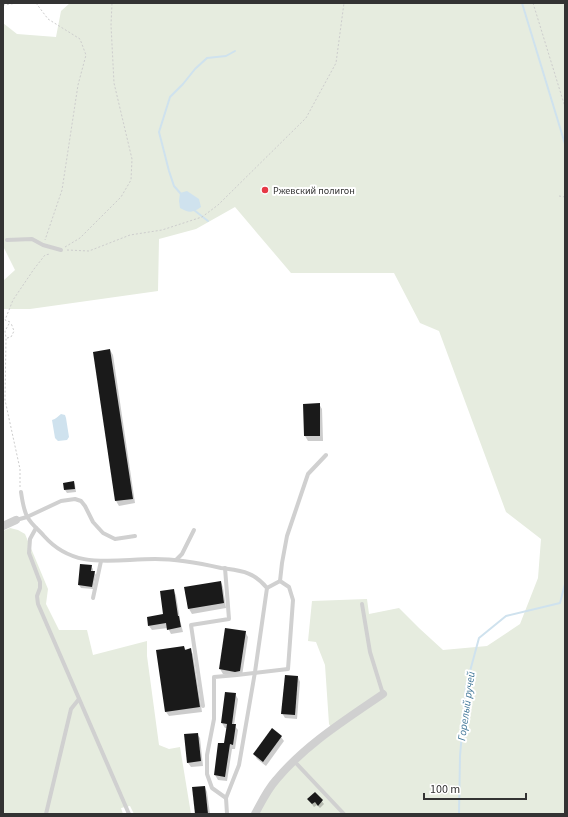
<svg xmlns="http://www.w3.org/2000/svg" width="568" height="817" viewBox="0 0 568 817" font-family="'Source Sans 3',sans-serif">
	<rect width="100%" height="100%" fill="#fff"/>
	<!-- green -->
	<g fill="#e6ecdf">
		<path d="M 70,3 L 565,3 L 565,814 L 258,814 L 276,783 L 297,761 L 334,732 L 329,724 L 325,665 L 316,642 L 308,641 L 312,601 L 367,599 L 369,614 L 399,608 L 419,628 L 443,650 L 487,646 L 520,624 L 538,578 L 541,539 L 506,512 L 439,331 L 420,323 L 394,273 L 291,273 L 235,207 L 196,229 L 159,239 L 158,291 L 30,309 L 3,309 L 3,281 L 15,270 L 3,246 L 3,23 L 17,34 L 56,37 L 61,11 Z"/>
		<path d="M 10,528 L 18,530 L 25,534 L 48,589 L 46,604 L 59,630 L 87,630 L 93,655 L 147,641 L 147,656 L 159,745 L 169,749 L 180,747 L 191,814 L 134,814 L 130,806 L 121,808 L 123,814 L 3,814 L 3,531 Z"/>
	</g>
	<!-- water -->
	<g fill="#cfe2ee">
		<path d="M 187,191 L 199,199 L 201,207 C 193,213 189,213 180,208 L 179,201 L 180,193 Z"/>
		<path d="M 61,414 L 65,415 L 66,418 L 69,437 L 67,440 L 58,441 L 55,438 L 52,420 C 56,419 58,416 61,414 Z"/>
	</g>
	<!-- shadow -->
	<g fill="#0003">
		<path d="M 110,350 L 113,355 L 135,503 L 119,506 L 116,501 Z"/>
		<path d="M 319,404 L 322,409 L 323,441 L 308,441 L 305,436 Z"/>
		<path d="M 74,482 L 75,485 L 76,492 L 67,493 L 65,490 L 64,484 Z"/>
		<path d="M 81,565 L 91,566 L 93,569 L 93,572 L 94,572 L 96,575 L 93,589 L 81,588 L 79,585 Z"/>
		<path d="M 221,582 L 223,587 L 226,608 L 192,614 L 189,609 L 185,588 Z"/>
		<path d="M 173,590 L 176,595 L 180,620 L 183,632 L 171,634 L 168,628 L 152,630 L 149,626 L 164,614 Z"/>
		<path d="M 245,632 L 248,637 L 242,676 L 238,676 L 223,674 L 220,669 Z"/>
		<path d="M 184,647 L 186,650 L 190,650 L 193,654 L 202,712 L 169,716 L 166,712 Z"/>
		<path d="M 298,677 L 300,682 L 297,719 L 285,718 L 282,713 Z"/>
		<path d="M 235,694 L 238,699 L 234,725 L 238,730 L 235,749 L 232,749 L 227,781 L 218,780 L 215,775 L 225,745 L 227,728 L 225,728 L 222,723 Z"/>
		<path d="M 197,734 L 200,738 L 203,766 L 191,767 L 188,763 Z"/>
		<path d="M 281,737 L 284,741 L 266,766 L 257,759 L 254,754 Z"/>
		<path d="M 205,787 L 207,792 L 210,814 L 196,814 Z"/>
		<path d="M 315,793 L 324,804 L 320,808 L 317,805 L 314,807 L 308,799 Z"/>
	</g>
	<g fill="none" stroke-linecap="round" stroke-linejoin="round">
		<!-- stream -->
		<g stroke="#cfe2ee" stroke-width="2">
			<path d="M 522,3 L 565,144"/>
			<path d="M 181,194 L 174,186 L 169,171 L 159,132 L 170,97 L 183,84 L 195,69 L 207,58 L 226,56 L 235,51"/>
			<path d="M 194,210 L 208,221"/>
			<path d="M 459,814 L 460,756 L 466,686 L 479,638 L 506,616 L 560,603 L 565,584"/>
		</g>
	</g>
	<!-- building -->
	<g fill="#1a1a1a">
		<path d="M 110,349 L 133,499 L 115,501 L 93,352 Z"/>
		<path d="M 320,403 L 320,436 L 304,436 L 303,404 Z"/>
		<path d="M 74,481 L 75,489 L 64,490 L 63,483 Z"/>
		<path d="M 80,564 L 92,565 L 91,571 L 95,571 L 92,587 L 78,585 Z"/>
		<path d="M 221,581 L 224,603 L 188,609 L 184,587 Z"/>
		<path d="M 174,589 L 178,616 L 179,616 L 181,627 L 167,630 L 166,623 L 148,626 L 147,617 L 163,614 L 160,591 Z"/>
		<path d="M 225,628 L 246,631 L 240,671 L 235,672 L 219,669 Z"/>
		<path d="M 184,646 L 185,650 L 191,648 L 200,707 L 165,712 L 156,650 Z"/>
		<path d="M 285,675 L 298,676 L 295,715 L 281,714 Z"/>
		<path d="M 225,692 L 236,693 L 232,724 L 236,724 L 233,745 L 230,744 L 225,777 L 214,775 L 218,743 L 224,743 L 227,724 L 221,723 Z"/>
		<path d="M 272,728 L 282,736 L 263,762 L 253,754 Z"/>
		<path d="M 198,733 L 201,761 L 187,763 L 184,734 Z"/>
		<path d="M 205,786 L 208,814 L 195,814 L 192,787 Z"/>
		<path d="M 315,792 L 323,800 L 318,806 L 315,802 L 312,804 L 307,799 Z"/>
	</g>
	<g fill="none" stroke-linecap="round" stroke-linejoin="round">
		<!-- path -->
		<g stroke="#cdcdcd" stroke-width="1" stroke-dasharray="2 2" stroke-linecap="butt">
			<path d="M 36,3 L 48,19 L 80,39 L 86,55 L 78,85 L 62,190 L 45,240"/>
			<path d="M 533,3 L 565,107"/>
			<path d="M 3,5 L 18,3"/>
			<path d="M 559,196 L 565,197"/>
			<path d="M 65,247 L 80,238 L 121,197 L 131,180 L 132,159 L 114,83 L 111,25 L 112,3"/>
			<path d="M 67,250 L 89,251 L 130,235 L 162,230 L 202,217 L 218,205 L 306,118 L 336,63 L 344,3"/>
			<path d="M 7,338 L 11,337 L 14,331 L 11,323"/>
			<path d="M 20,487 L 20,469 L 5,400 L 6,338 L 5,331 L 10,322 L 5,320 L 13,300 L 34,269 L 45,255 L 50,254"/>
		</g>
		<!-- lane -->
		<g stroke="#d0d0d0" stroke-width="4">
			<path d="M 7,240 L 32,239 L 43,245 L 61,250"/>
			<path d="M 21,492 C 22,499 24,512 28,518 C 32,525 39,530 44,536 C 75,571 114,559 155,559 C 177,559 199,563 221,568 C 241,571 253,571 267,588 L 255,672 L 239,765 L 226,798 L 227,814"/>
			<path d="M 16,520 L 27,517 L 61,501 L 75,499 L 81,501 L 85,506 L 93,522 L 103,533 L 115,539 L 135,536"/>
			<path d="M 36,528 L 30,539 L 29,553 L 40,582 L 40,588 L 37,596 L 38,604 L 129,814"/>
			<path d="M 176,560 L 182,554 L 194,530"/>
			<path d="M 267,588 L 280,581 L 282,563 L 287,536 L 308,474 L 326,455"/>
			<path d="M 93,598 L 101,561"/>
			<path d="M 362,604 L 370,652 L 383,694"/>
			<path d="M 203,706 L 191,625 L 229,619 L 225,568"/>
			<path d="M 294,761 L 344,814"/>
			<path d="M 226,798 L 212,788 L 207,774 L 207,755 L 214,719 L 214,677 L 237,675 L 288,669 L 293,600 L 289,587 L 280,581"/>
			<path d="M 46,814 L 71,709 L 79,699"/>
		</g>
		<!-- street -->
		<g stroke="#d0d0d0" stroke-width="8">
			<path d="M 3,526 L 16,520"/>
			<path d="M 255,814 C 261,803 267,790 276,780 C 305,745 345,720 383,694"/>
		</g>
	</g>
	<!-- markers -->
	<circle fill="#e63946" stroke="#fff" stroke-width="1.5" cx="265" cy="190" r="4"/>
	<g text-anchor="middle" stroke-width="4" stroke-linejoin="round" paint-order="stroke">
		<!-- poi labels -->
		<g font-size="10" fill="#333" stroke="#fff" text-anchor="start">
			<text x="273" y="194">Ржевский полигон</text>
		</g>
		<!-- water labels -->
		<g font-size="11" font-style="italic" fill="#3f7597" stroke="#fff">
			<text transform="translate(466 706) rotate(-82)" y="4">Горелый ручей</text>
		</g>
	</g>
	<!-- border -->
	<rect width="568" height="817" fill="none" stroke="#333333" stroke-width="8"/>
	<!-- scale -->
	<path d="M424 793v6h102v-6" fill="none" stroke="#333333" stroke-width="2"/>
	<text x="430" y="793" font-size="12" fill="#333333" stroke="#ffffff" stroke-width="3" paint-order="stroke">100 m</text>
</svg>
